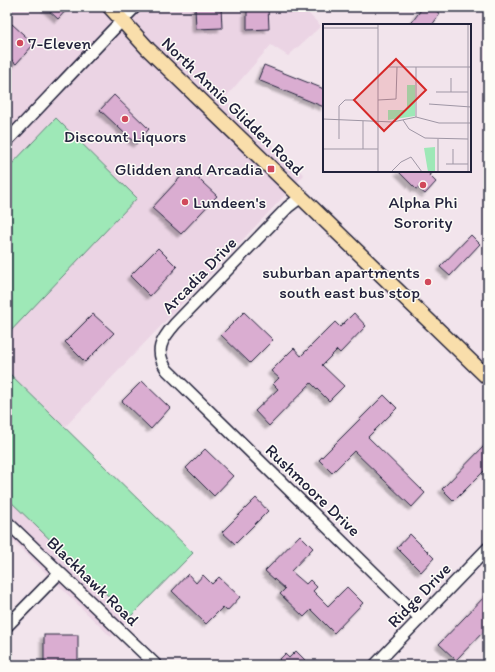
<svg xmlns="http://www.w3.org/2000/svg" width="495" height="672" viewBox="0 0 495 672" font-family="Itim,sans-serif">
	<defs>
		<filter id="shadow"><feDropShadow dx="-3.5" dy="3.5" stdDeviation="1" flood-color="#0004"/></filter>
	</defs>
	<rect width="100%" height="100%" fill="#f2e4ec"/>
	<filter id="ink" filterUnits="userSpaceOnUse"><feTurbulence type="fractalNoise" baseFrequency=".025" numOctaves="2"/><feDisplacementMap in="SourceGraphic" scale="8" xChannelSelector="R" yChannelSelector="G"/><feConvolveMatrix kernelMatrix="1 2 1 2 8 2 1 2 1" color-interpolation-filters="sRGB"/></filter>
	<g filter="url(#ink)">
		<!-- built -->
		<path fill="#ebd4e4" d="M 7,7 L 302,7 L 321,26 L 288,56 L 271,45 L 224,99 L 304,175 L 65,427 L 193,553 L 111,637 L 7,535 Z"/>
		<!-- green -->
		<g fill="#9ee8b7" stroke="#608579">
			<path d="M 56,118 L 137,198 L 7,335 L 7,169 Z"/>
			<path d="M 7,371 L 193,553 L 130,617 L 7,498 Z"/>
		</g>
		<!-- building -->
		<g fill="#daadd1" stroke="#22223b" filter="url(#shadow)">
			<path d="M 45,7 L 69,7 L 58,19 Z"/>
			<path d="M 195,7 L 221,7 L 222,28 L 196,29 Z"/>
			<path d="M 247,7 L 268,7 L 269,29 L 247,30 Z"/>
			<path d="M 423,7 L 431,7 L 440,14 L 432,25 L 410,25 Z"/>
			<path d="M 12,24 L 34,44 L 16,64 L 7,56 L 7,29 Z"/>
			<path d="M 264,65 L 324,89 L 324,107 L 258,80 Z"/>
			<path d="M 114,95 L 149,129 L 136,144 L 100,110 Z"/>
			<path d="M 188,169 L 217,196 L 181,234 L 152,208 Z"/>
			<path d="M 398,171 L 434,171 L 429,175 L 436,182 L 425,194 L 418,188 L 416,189 Z"/>
			<path d="M 471,235 L 480,244 L 450,276 L 440,267 Z"/>
			<path d="M 158,248 L 177,267 L 150,296 L 130,276 Z"/>
			<path d="M 244,312 L 273,340 L 250,363 L 221,335 Z"/>
			<path d="M 354,313 L 366,326 L 340,353 L 337,350 L 322,365 L 344,386 L 329,401 L 311,383 L 269,426 L 255,411 L 278,389 L 273,384 L 279,378 L 271,371 L 294,348 L 301,356 L 335,322 L 340,327 Z"/>
			<path d="M 93,314 L 114,333 L 85,362 L 65,342 Z"/>
			<path d="M 142,381 L 170,408 L 151,429 L 122,401 Z"/>
			<path d="M 384,395 L 397,408 L 368,437 L 425,493 L 412,507 L 354,451 L 332,473 L 319,460 Z"/>
			<path d="M 488,442 L 488,467 L 454,501 L 442,489 Z"/>
			<path d="M 205,449 L 233,476 L 214,496 L 186,468 Z"/>
			<path d="M 256,498 L 268,511 L 235,544 L 222,532 Z"/>
			<path d="M 410,534 L 434,558 L 421,572 L 397,548 Z"/>
			<path d="M 300,535 L 313,548 L 291,571 L 306,584 L 310,580 L 317,587 L 313,591 L 328,606 L 347,587 L 363,603 L 334,633 L 311,610 L 304,617 L 280,594 L 285,589 L 265,571 Z"/>
			<path d="M 188,574 L 196,583 L 203,575 L 212,584 L 219,577 L 240,597 L 227,611 L 223,607 L 206,624 L 172,591 Z"/>
			<path d="M 488,593 L 488,627 L 456,660 L 439,644 Z"/>
			<rect x="44" y="635" width="34" height="30"/>
			<path d="M 296,651 L 310,665 L 274,665 L 285,654 L 289,658 Z"/>
		</g>
		<g fill="none" stroke-linecap="round" stroke-linejoin="round">
			<defs>
				<g id="minor">
					<path d="M 7,141 C 50,96 92,51 135,7"/>
					<path d="M 301,197 L 288,207 L 175,324 C 161,340 154,351 167,370 L 420,618"/>
					<path d="M 7,522 L 156,665"/>
					<path d="M 7,626 L 59,573"/>
					<path d="M 375,665 L 488,548"/>
				</g>
				<path id="major" d="M 110,7 L 148,49 L 488,378"/>
			</defs>
			<!-- minor casing -->
			<use href="#minor" stroke="#22223b" stroke-width="14"/>
			<!-- major casing -->
			<use href="#major" stroke="#22223b" stroke-width="17"/>
			<!-- minor -->
			<use href="#minor" stroke="#fdfcf7" stroke-width="11"/>
			<!-- major -->
			<use href="#major" stroke="#f9deab" stroke-width="14"/>
		</g>
	</g>
	<!-- markers -->
	<g fill="#d1495b" stroke="#fdfcf7" stroke-width="1.5">
		<circle cx="20" cy="43" r="4"/>
		<circle cx="125" cy="119" r="4"/>
		<rect x="267" y="165" width="8" height="8" rx="2"/>
		<circle cx="423" cy="185" r="4"/>
		<circle cx="185" cy="202" r="4"/>
		<circle cx="428" cy="282" r="4"/>
	</g>
	<g text-anchor="middle" stroke-width="3" stroke-linejoin="round" paint-order="stroke">
		<!-- poi labels -->
		<g font-size="17" fill="#22223b" stroke="#fdfcf7" text-anchor="start">
			<text x="28" y="49">7-Eleven</text>
			<text x="125" y="142" text-anchor="middle">Discount Liquors</text>
			<text x="263" y="175" text-anchor="end">Glidden and Arcadia</text>
			<text x="193" y="208">Lundeen's</text>
			<text x="423" y="208" text-anchor="middle">Alpha Phi<tspan x="423" dy="20">Sorority</tspan></text>
			<text x="420" y="278" text-anchor="end">suburban apartments<tspan x="420" dy="20">south east bus stop</tspan></text>
		</g>
		<!-- street labels -->
		<g font-size="17" fill="#22223b" stroke="#fdfcf7">
			<text transform="translate(233 106) rotate(44)" y="6">North Annie Glidden Road</text>
			<text transform="translate(199 275) rotate(-46)" y="6">Arcadia Drive</text>
			<text transform="translate(313 490) rotate(44)" y="6">Rushmoore Drive</text>
			<text transform="translate(93 581) rotate(44)" y="6">Blackhawk Road</text>
			<text transform="translate(419 595) rotate(-46)" y="6">Ridge Drive</text>
		</g>
	</g>
	<!-- overview -->
	<g transform="translate(323 24)">
		<rect width="148" height="148" fill="#f2e4ec"/>
		<path d="M 84,61 L 92,61 L 92,92 L 65,96 L 65,86 L 84,86 ZM 112,123 L 112,148 L 105,148 L 101,124 Z" fill="#9ee8b7"/>
		<path fill="none" stroke="#9f96a5" stroke-width="1" d="M 0,4 L 55,4M 66,43 L 148,43M 128,54 L 128,68M 113,68 L 145,68M 55,76 L 73,75 L 74,43M 106,80 L 148,83M 93,93 L 93,43M 0,95 L 70,98 L 93,93 L 116,99 L 148,99M 80,96 L 86,105 L 102,114 L 145,115M 40,97 L 40,125M 16,115 L 16,82 L 22,76 L 31,76M 0,125 L 55,125M 130,125 L 130,140M 123,140 L 145,140M 55,148 L 55,0M 68,148 L 78,138 L 88,133 L 99,148M 115,148 L 115,115M 145,148 L 145,0"/>
		<path fill="#d62828" fill-opacity="0.15" stroke="#d62828" stroke-width="2" d="M 73,35 L 103,66 L 61,107 L 31,76 Z"/>
		<rect width="148" height="148" fill="none" stroke="#22223b" stroke-width="2"/>
	</g>
	<!-- margin -->
	<rect width="495" height="672" fill="none" stroke="#fdfcf7" stroke-width="24"/>
	<rect x="12" y="12" width="471" height="648" fill="none" stroke="#22223b" stroke-width="1.5" filter="url(#ink)"/>
</svg>
